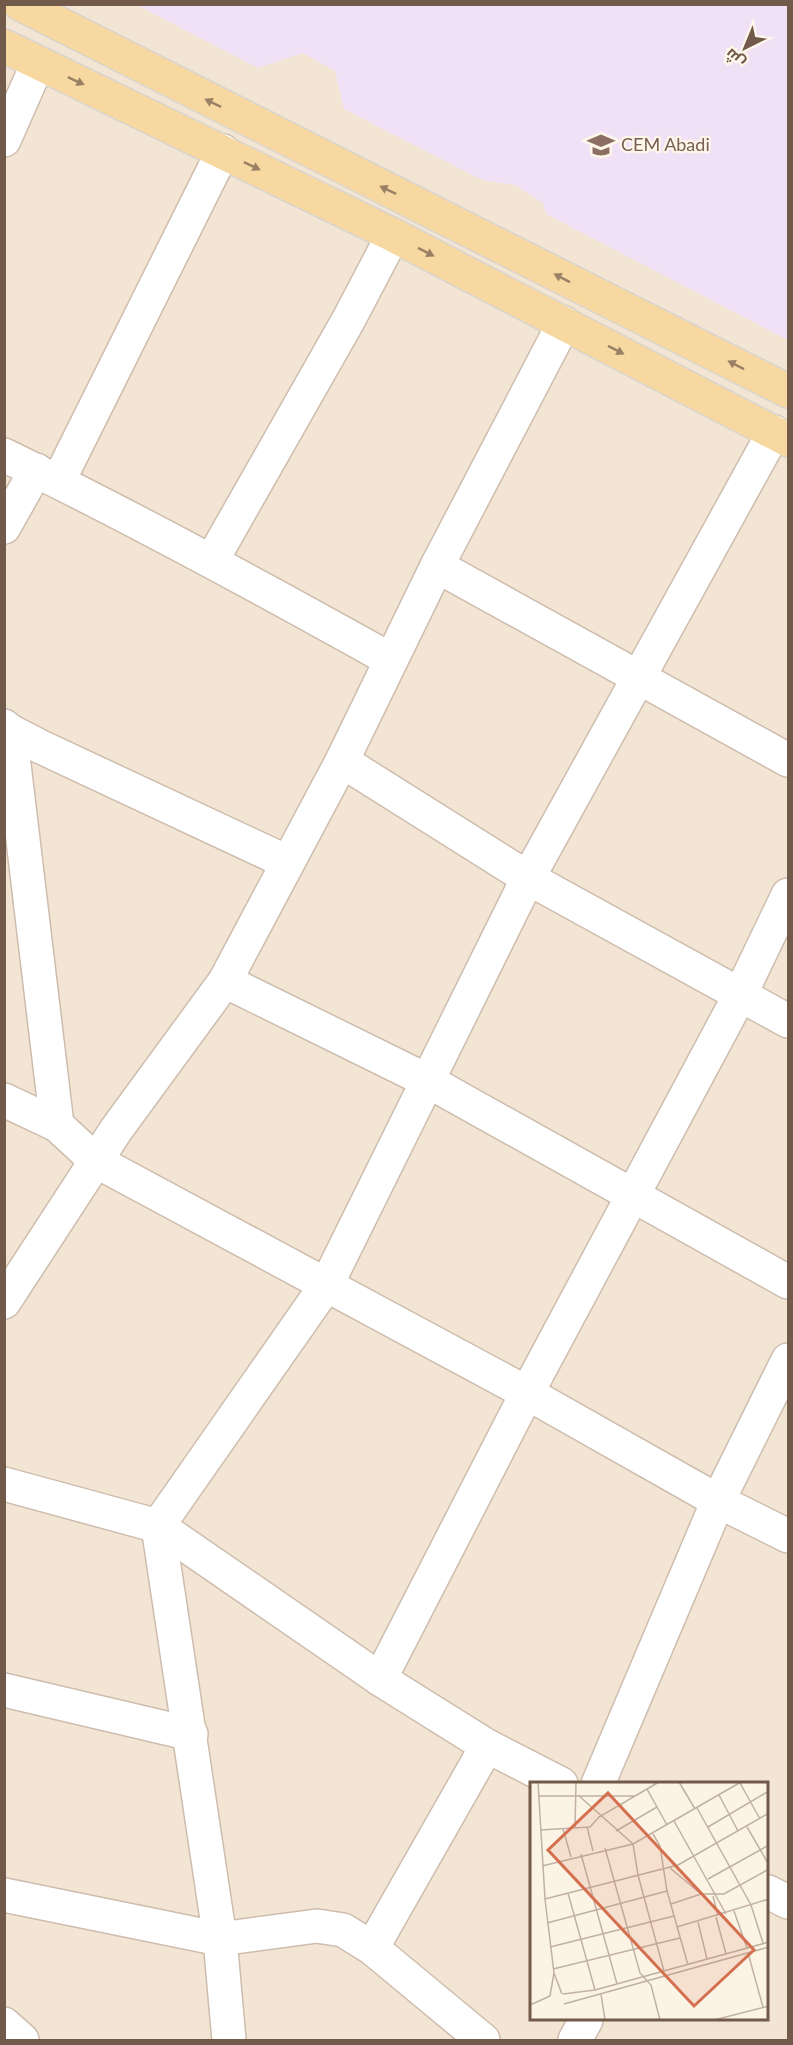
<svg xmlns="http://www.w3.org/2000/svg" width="793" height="2045" viewBox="0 0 793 2045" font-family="Lato,Cairo,sans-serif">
	<rect width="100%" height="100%" fill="#fbf3e4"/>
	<!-- residential -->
	<path fill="#f2e5d3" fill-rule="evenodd" d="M 5,5 L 788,5 L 788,2040 L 5,2040 ZM 532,1784 L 768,1784 L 768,2020 L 532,2020 Z"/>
	<!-- education -->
	<path fill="#f0e1f7" d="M 137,5 L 788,5 L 788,340 L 546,214 L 543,203 L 515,185 L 482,180 L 344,109 L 335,71 L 303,53 L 258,68 Z"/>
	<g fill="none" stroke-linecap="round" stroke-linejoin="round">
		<defs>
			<g id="minor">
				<path d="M 4,140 L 38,63"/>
				<path d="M 4,455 C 136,519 264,589 391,660"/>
				<path d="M 59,480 L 223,151"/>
				<path d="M 4,527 L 36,470"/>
				<path d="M 212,560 L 349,319 L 393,235"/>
				<path d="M 437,566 L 788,760"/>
				<path d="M 4,726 L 10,731 L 41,747 L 287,862"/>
				<path d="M 10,731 L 57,1125"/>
				<path d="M 342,761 L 528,878 L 788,1021"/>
				<path d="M 225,981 L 428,1081 L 788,1282"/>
				<path d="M 4,1100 L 57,1125 L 96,1161 L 527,1393 L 718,1501 L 788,1536"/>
				<path d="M 4,1302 L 116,1130 L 225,981 L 342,761 L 437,566 L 564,323"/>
				<path d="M 4,1484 L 158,1526 L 380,1679 L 487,1746 L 561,1784"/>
				<path d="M 380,1679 L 527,1393 L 740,995 L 788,895"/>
				<path d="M 4,1690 L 191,1734"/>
				<path d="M 598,1784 L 718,1501 L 788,1360"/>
				<path d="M 768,1892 L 788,1902"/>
				<path d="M 4,1895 L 220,1939 L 317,1926 L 343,1930 L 372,1948 L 483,2040"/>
				<path d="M 372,1948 L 487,1746"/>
				<path d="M 4,2024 L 22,2040"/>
				<path d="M 229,2040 L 220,1939 L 158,1526 L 327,1284 L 528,878 L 774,432"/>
				<path d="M 575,2040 L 586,2020"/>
			</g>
			<g id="major">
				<path d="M 20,4 L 788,391"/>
				<path d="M 4,46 L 393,235 L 788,440"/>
			</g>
		</defs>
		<!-- minor casing -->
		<use href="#minor" stroke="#cebdae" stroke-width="36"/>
		<!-- major casing -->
		<use href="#major" stroke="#dad4d0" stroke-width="36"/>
		<!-- minor -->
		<use href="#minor" stroke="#fff" stroke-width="33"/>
		<!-- major -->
		<use href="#major" stroke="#f6d8a0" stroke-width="33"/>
	</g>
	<!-- one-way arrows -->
	<defs><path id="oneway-solid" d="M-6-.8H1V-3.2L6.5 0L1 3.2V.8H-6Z" transform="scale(1.5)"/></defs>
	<g fill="#9a8064">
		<use href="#oneway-solid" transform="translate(76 81) rotate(25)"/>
		<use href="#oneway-solid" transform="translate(213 103) rotate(-154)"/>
		<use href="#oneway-solid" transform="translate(252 166) rotate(26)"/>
		<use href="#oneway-solid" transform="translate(388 190) rotate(-154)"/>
		<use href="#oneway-solid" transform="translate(426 252) rotate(27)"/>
		<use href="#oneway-solid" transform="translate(562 278) rotate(-153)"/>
		<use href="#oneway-solid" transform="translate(616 350) rotate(27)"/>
		<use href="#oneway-solid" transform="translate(736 365) rotate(-153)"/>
	</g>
	<!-- icons -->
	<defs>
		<symbol id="school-bare" viewBox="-9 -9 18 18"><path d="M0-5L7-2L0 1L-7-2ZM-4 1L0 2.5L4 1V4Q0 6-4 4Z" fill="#8d6e63" stroke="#fef7ea" stroke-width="2.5" paint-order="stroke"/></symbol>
	</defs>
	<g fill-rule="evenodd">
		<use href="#school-bare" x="582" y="126" width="38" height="38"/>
	</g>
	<g text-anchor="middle" stroke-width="4.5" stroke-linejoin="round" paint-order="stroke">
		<!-- education labels -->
		<g font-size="18" fill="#785e54" stroke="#fef7ea" text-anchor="start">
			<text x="621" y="151">CEM Abadi</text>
		</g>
	</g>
	<!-- overview -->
	<g transform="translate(530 1782)">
		<rect width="238" height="238" fill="#fbf3e4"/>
		<path fill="none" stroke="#c0b1a2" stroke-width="1.5" d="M 8,0 L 15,117 L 24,191 L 20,214M 149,0 L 165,27M 210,1 L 230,37M 117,7 L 137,43M 48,13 L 103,62 L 108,93 L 134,189M 189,13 L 208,49M 8,14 L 104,14M 167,26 L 221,123 L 233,161M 144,39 L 196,132M 57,45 L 63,69M 178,45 L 239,9M 217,45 L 239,83M 45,46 L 46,0M 33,47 L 41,75M 10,48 L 60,45 L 69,35 L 129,0M 86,49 L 127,25M 123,52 L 130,64 L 137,109 L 158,183M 75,66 L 110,191 L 121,203 L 130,238M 51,72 L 87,202M 12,84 L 103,62 L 211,0M 140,86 L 171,112M 178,97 L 239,63M 38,111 L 65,208M 183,114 L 188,134M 15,117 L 148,83 L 239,31M 141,122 L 171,112 L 194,112 L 239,87M 204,129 L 217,166M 186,135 L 196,172M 168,140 L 177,177M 17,141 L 137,109M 147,145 L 239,117M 20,165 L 144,134M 218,171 L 233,225M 23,187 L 150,156M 24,191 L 32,212M 33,212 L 65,208 L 239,160M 71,212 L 75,238M 34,222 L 239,165M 0,223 L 20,214M 184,238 L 239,224"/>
		<path fill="#d47050" fill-opacity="0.15" stroke="#d47050" stroke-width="3" d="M 78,11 L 224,168 L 164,224 L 18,68 Z"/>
		<rect width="238" height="238" fill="none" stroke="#725a4b" stroke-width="3"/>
	</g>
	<!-- border -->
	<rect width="793" height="2045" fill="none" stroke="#725a4b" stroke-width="12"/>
	<!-- north arrow -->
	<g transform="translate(745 48) rotate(223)" stroke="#fef7ea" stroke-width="4.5" paint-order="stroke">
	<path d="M0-4.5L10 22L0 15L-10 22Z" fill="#725a4b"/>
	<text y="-9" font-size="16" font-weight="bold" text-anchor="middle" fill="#725a4b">ش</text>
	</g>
</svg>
